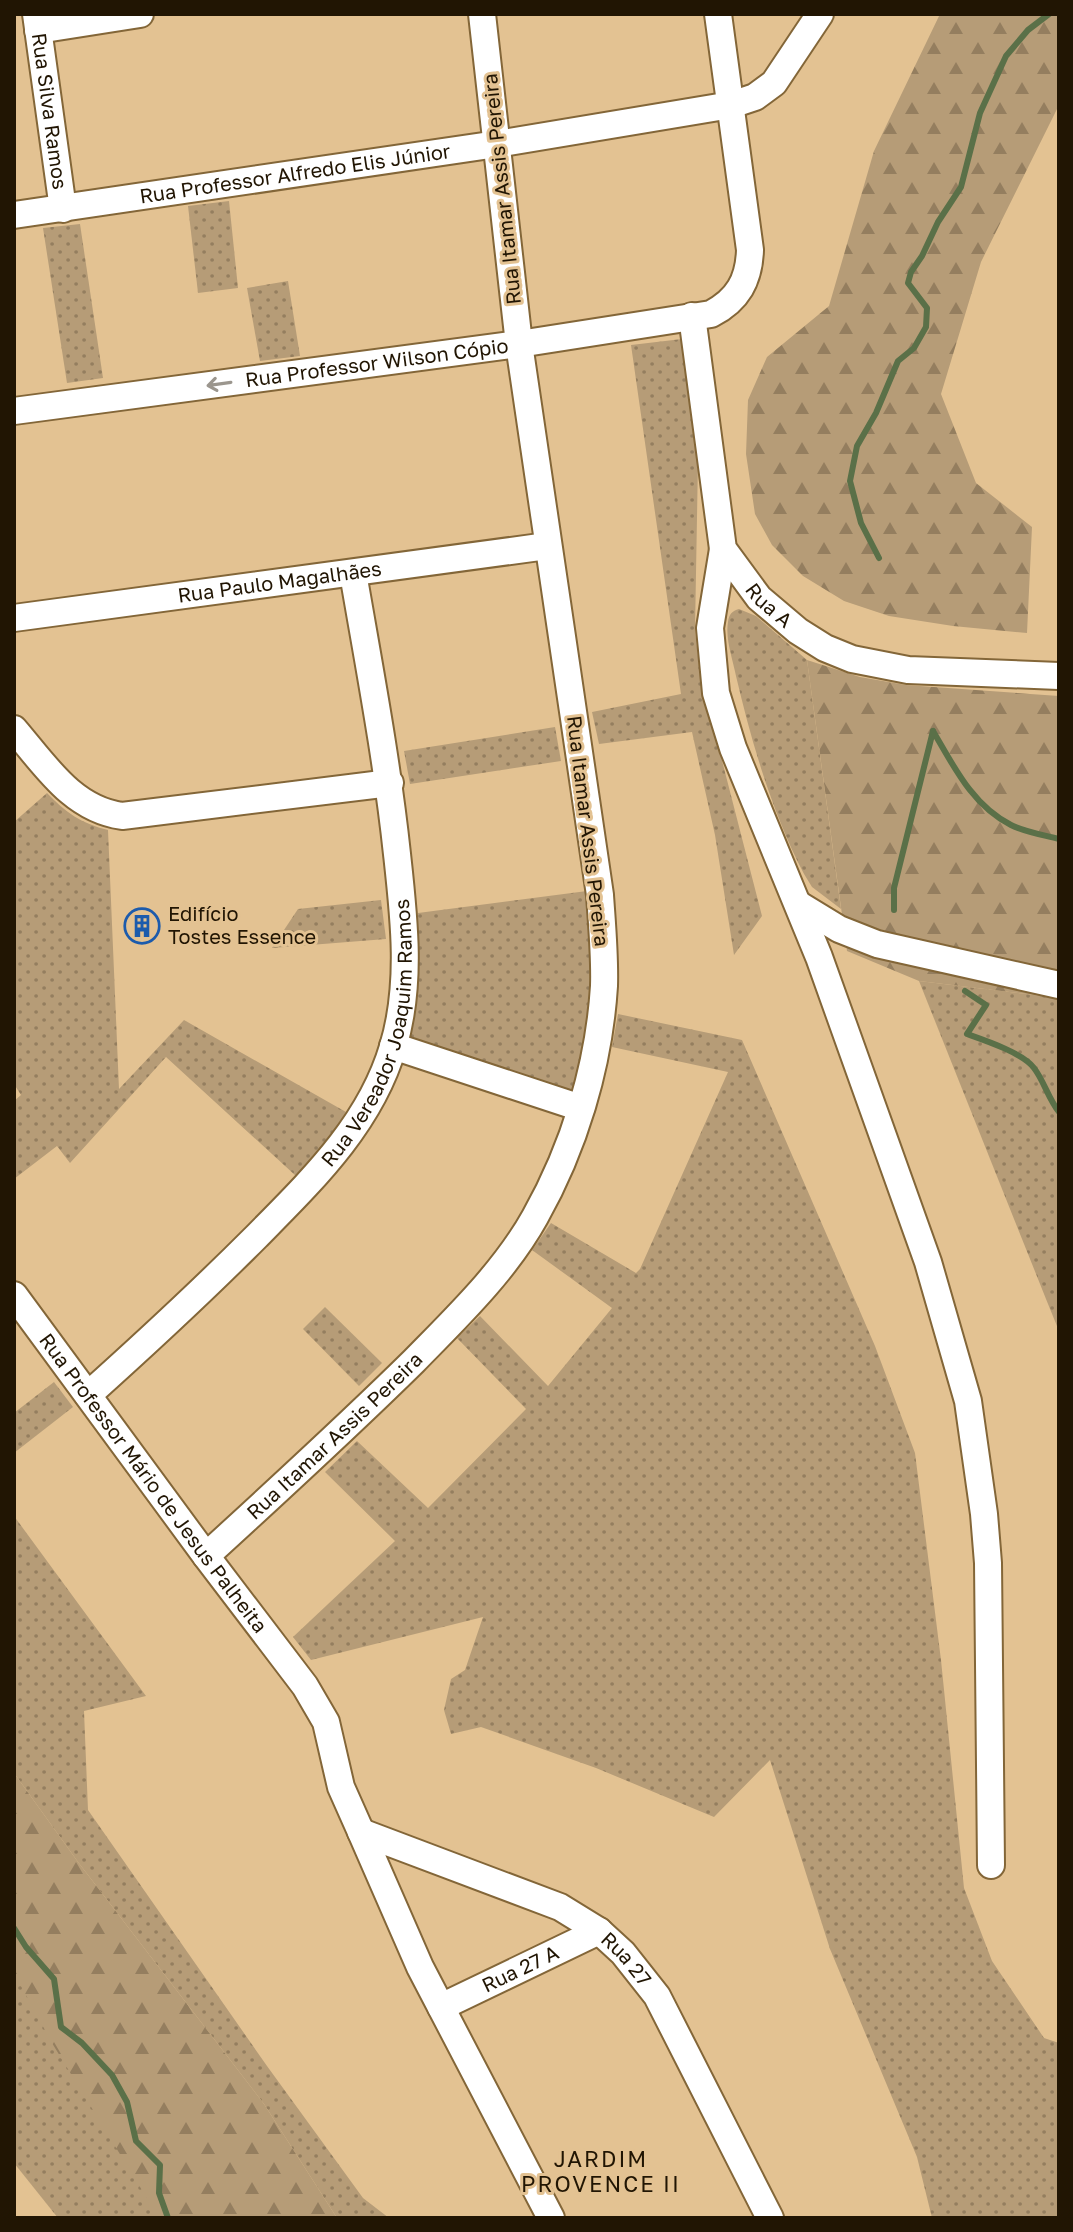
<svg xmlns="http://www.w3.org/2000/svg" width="1073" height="2232" viewBox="0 0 1073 2232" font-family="'Golos Text',sans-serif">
	<defs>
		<pattern id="green-dots" width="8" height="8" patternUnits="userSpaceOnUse" patternTransform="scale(2)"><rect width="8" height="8" fill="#b69c77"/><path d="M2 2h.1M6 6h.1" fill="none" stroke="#947e5f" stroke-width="1.8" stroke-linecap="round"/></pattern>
		<pattern id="forest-firs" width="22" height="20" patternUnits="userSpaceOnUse" patternTransform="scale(2)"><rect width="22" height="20" fill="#b69c77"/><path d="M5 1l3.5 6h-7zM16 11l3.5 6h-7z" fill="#947e5f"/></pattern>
	</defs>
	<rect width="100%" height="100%" fill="#e3c292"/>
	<!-- green -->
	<g fill="url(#green-dots)">
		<path d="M 229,201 L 238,288 L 198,293 L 188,206 Z"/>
		<path d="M 80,224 L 103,378 L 67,383 L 43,228 Z"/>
		<path d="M 288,281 L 300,356 L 260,361 L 247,288 Z"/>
		<path d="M 682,339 L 698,461 L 695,630 L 700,675 L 762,916 L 734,955 L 715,835 L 692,732 L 599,744 L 592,712 L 681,694 L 631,345 Z"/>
		<path d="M 739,609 L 756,616 L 807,660 L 841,909 L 812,887 L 804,874 C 772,812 752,744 736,676 C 733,660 725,639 728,622 C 729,614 732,611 739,609 Z"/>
		<path d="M 555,727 L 561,761 L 410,784 L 404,751 Z"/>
		<path d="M 47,793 C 65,812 82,824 108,830 L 119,1089 L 184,1020 L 346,1112 L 323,1147 L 296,1176 L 166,1057 L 70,1163 L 57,1146 L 14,1179 L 14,1101 L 21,1095 L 14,1084 L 14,822 Z"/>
		<path d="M 587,891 C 594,964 589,1021 575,1093 L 407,1040 L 416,965 L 418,913 Z"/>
		<path d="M 381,900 L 386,939 L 272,948 L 298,909 Z"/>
		<path d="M 919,981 L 1059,998 L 1059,1331 L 1048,1304 Z"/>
		<path d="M 618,1014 L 742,1040 L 875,1346 L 915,1453 L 941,1660 L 964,1888 L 992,1961 L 1044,2038 L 1059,2043 L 1059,2218 L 932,2218 L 917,2157 L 830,1949 L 770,1760 L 714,1817 L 596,1768 L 481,1727 L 451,1734 L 444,1710 L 451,1679 L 465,1670 L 483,1617 L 311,1660 L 293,1637 L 395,1541 L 325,1472 L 357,1441 L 428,1508 L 526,1409 L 457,1338 L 480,1316 L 548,1386 L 612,1308 L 532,1250 L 551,1223 L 636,1273 L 640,1269 L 728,1072 L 612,1047 Z"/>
		<path d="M 325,1307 L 382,1363 L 359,1386 L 303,1329 Z"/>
		<path d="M 54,1382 L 73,1407 L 14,1453 L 14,1413 Z"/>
		<path d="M 14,1516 L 146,1696 L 84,1711 L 88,1810 L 267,2066 L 363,2198 L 389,2218 L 337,2218 L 264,2104 L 78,1862 L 14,1773 Z"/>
		<path d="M 14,1972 L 160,2218 L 58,2218 L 14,2163 Z"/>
	</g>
	<!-- forest -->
	<g fill="url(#forest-firs)">
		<path d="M 940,14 L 1059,14 L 1059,105 L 981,262 L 941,394 L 976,483 L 1032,527 L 1027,633 L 953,626 L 889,616 L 844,601 L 803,576 L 772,545 L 755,514 L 746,454 L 748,400 L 767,357 L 829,306 L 874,151 Z"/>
		<path d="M 807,660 L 860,677 L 906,685 L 1059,696 L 1059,998 L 919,981 L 847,951 Z"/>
		<path d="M 14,1773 L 78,1862 L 264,2104 L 337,2218 L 159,2218 L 52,2043 L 14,1973 Z"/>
	</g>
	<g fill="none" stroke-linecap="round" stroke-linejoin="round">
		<!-- stream -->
		<g stroke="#5a7048" stroke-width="6">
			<path d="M 879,558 L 861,523 L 850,481 L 857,446 L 876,413 L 898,361 L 914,348 L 926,327 L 927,308 L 908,283 L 911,272 L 922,256 L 938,222 L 961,187 L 980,113 L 1006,56 L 1028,30 L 1049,14"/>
			<path d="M 933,731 C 954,767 973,806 1011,825 C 1025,832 1044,835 1059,839"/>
			<path d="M 894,910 L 894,888 L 933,731"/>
			<path d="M 965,991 L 986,1005 L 967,1034 C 984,1040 1023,1053 1034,1068 C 1044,1081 1048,1098 1059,1112"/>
			<path d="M 14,1928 L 26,1947 L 54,1979 L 61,2027 L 82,2043 L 112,2075 L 127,2102 L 136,2141 L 160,2165 L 159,2193 L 168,2218"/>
		</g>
		<defs>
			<g id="minor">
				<path id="s1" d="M 36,14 L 63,209"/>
				<path d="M 38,30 L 140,14"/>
				<path id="s2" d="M 14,215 L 497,144 L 731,105 L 755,97 L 774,83 L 820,14"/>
				<path id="s3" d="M 692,316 L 723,549 L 759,598 L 798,631 L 825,648 L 852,659 L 908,670 L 1059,676"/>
				<path id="s4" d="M 14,411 L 519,344 L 711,314 C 738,300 749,280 750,250 L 718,14"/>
				<path d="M 723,549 L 710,628 L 716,693 L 733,748 L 819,957 L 928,1262 L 968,1401 L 984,1514 L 988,1563 L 991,1865"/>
				<path id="s5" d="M 14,618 L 547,546"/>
				<path d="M 14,729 C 45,765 72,809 122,816 L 390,783"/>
				<path d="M 798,904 L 839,929 L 877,944 L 1059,985"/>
				<path d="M 393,1046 L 581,1108"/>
				<path id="s6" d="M 14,1295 L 206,1556 L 305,1686 L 326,1722 L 341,1787 L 361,1832"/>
				<path id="s7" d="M 88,1395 C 146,1343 202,1291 256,1237 C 311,1181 370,1125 393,1047 C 412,985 404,917 397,854 C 387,760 369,666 353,573"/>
				<path id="s8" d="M 206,1556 C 276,1492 346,1428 414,1361 C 457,1317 505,1271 535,1217 C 574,1148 599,1066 604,986 C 605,956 602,925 600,895 L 519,344 L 482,14"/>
				<path id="s9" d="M 441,2007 L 599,1931"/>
				<path id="s10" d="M 551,2218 L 420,1967 L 361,1832 L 560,1907 L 599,1931 L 623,1953 L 657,1996 L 770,2218"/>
			</g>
		</defs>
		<!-- minor casing -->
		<use href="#minor" stroke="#836638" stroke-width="30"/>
		<!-- minor -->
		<use href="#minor" stroke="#fff" stroke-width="26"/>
	</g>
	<!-- one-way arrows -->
	<defs><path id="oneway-shaft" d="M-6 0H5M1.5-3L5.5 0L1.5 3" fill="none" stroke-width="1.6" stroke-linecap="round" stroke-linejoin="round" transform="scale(2)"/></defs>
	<use stroke="#9b968e" href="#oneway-shaft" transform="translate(219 384) rotate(172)"/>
	<!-- icons -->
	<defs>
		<symbol id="building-ring" viewBox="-11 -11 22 22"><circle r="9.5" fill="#e3c292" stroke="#1c5bac" stroke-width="1.5"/><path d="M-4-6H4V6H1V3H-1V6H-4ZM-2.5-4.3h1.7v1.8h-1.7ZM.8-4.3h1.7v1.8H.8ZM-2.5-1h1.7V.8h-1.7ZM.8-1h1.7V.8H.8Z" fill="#1c5bac"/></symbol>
	</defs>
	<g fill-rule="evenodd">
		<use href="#building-ring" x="122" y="906" width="40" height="40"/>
	</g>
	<g text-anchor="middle" stroke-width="6" stroke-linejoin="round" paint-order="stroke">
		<!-- street labels -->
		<g font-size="20" fill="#211503" stroke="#e3c292">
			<text dy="7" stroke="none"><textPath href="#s1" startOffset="98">Rua Silva Ramos</textPath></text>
			<text dy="7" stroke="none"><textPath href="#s2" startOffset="284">Rua Professor Alfredo Elis Júnior</textPath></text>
			<text transform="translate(502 189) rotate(-96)" y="7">Rua Itamar Assis Pereira</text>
			<text dy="7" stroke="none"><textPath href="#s4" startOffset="366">Rua Professor Wilson Cópio</textPath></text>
			<text dy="7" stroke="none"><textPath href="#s5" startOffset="268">Rua Paulo Magalhães</textPath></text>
			<text dy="7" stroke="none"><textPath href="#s3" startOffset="308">Rua A</textPath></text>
			<text transform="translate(588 831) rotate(83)" y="7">Rua Itamar Assis Pereira</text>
			<text dy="7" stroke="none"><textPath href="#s7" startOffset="474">Rua Vereador Joaquim Ramos</textPath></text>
			<text dy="7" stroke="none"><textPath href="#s8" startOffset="176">Rua Itamar Assis Pereira</textPath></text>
			<text dy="7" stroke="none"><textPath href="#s6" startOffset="234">Rua Professor Mário de Jesus Palheita</textPath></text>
			<text dy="7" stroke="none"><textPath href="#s10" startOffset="728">Rua 27</textPath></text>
			<text dy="7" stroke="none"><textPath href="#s9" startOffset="88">Rua 27 A</textPath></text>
		</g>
		<!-- poi labels -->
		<g font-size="20" fill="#211503" stroke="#e3c292" text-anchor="start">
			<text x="168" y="921">Edifício<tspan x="168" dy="23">Tostes Essence</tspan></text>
		</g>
		<!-- neighbourhood labels -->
		<g font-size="22" letter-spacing="2" fill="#211503" stroke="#e3c292">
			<text x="601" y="2167">JARDIM<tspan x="601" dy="25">PROVENCE II</tspan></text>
		</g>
	</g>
	<!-- border -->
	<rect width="1073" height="2232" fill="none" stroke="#211503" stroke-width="32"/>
</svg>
